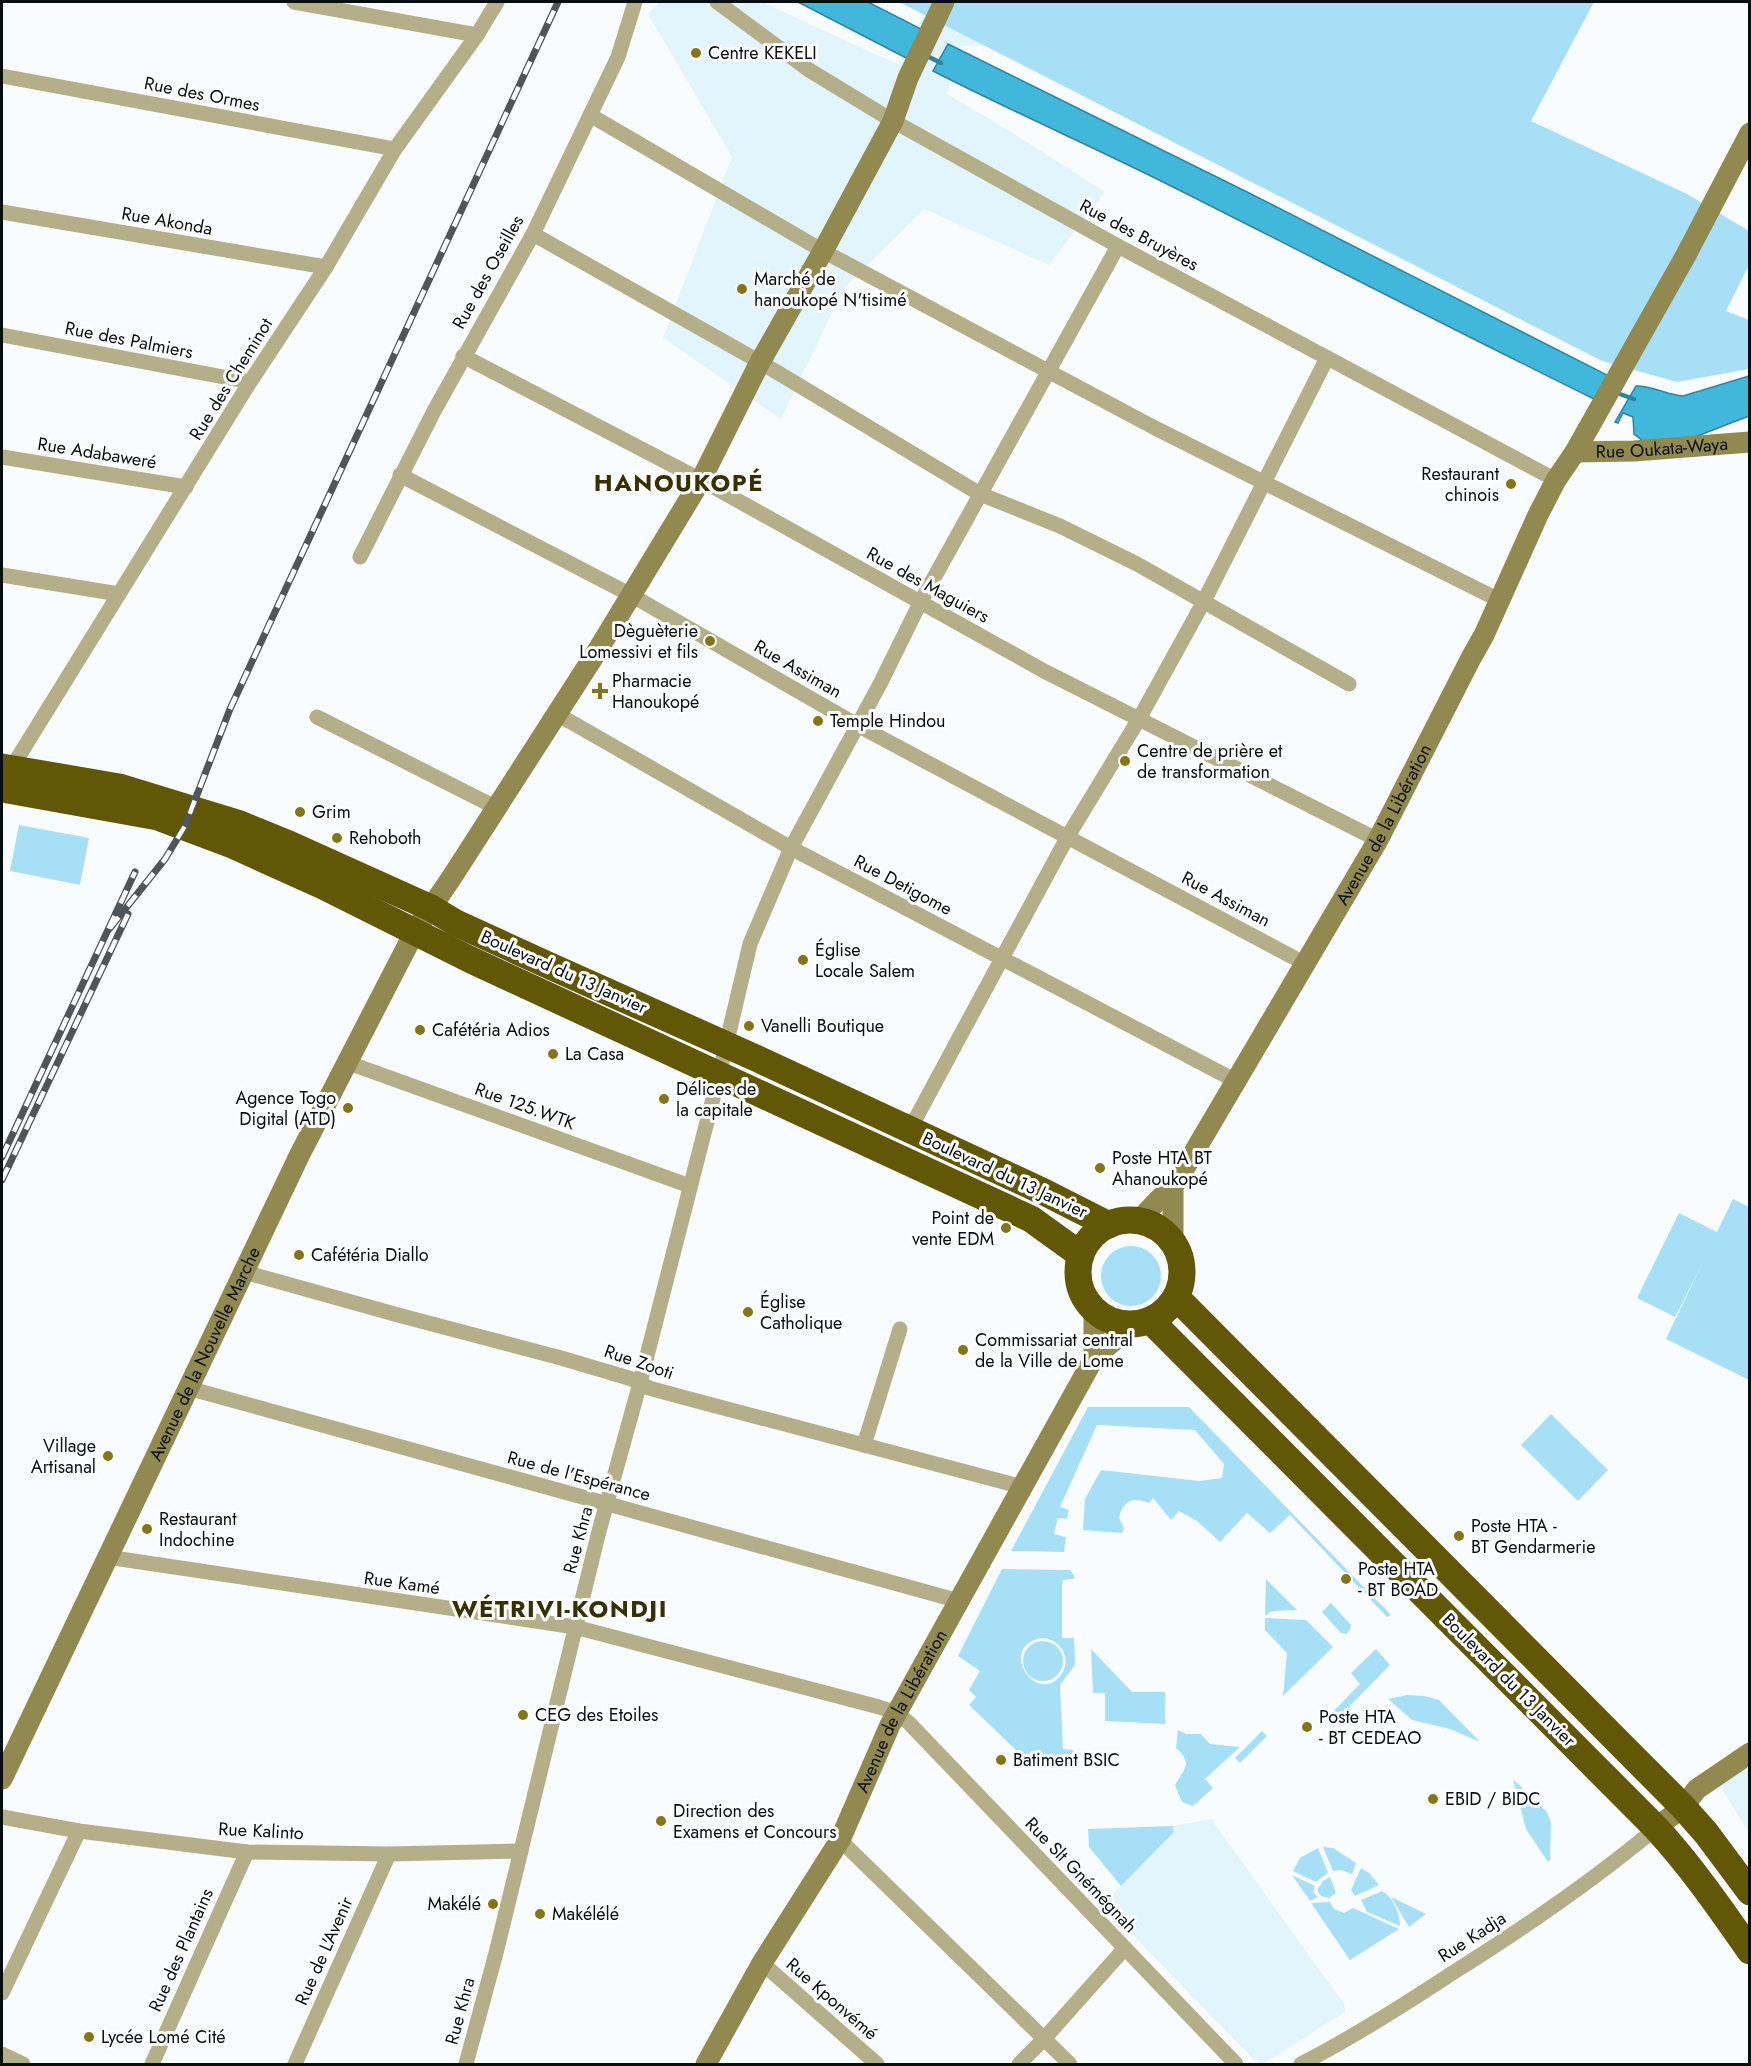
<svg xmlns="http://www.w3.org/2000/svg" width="1751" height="2066" viewBox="0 0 1751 2066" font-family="Jost,sans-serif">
	<rect width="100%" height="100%" fill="#f8fcfe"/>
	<!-- built -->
	<g fill="#e2f4fc">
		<path d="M 659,2 L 762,2 L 899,65 L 929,2 L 1000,46 L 962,46 L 947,94 L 1003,127 L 1105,192 L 1049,265 L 924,209 L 844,288 L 781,419 L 663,338 L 732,157 L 648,14 Z"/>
		<path d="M 1749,1764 L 1749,1833 L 1719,1784 Z"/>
		<path d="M 1213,1819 L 1214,1823 L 1344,2004 L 1345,2012 L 1263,2064 L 1256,2062 L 1103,1904 L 1174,1832 L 1173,1826 Z"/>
	</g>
	<!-- green -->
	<g fill="#a7e0f6" fill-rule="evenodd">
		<path d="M 899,2 L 1594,2 L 1531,121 L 1687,194 L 1749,231 L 1749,265 L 1726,311 L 1749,320 L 1749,369 L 1677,382 L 1602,361 Z"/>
		<path d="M 19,825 L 89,838 L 80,885 L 10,871 Z"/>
		<path d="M 1733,1199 L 1749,1207 L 1749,1380 L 1666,1339 L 1701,1266 L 1675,1317 L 1637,1298 L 1679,1213 L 1717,1232 Z"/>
		<circle cx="1131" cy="1276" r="30"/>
		<path d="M 1088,1407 L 1189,1407 L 1391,1615 L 1387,1617 L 1290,1515 L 1270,1533 L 1247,1513 L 1220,1542 L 1197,1521 L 1179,1511 L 1171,1520 L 1153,1498 L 1149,1503 C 1132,1496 1123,1501 1119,1518 L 1124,1528 L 1122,1533 L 1083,1530 L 1085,1499 L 1101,1470 L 1199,1481 L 1222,1478 L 1224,1464 L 1195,1430 L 1097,1425 L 1060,1507 L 1069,1510 L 1067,1519 L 1058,1518 L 1054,1534 L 1066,1537 L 1064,1552 L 1011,1551 Z"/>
		<path d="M 1551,1414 L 1608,1470 L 1578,1501 L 1521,1445 Z"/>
		<path d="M 1002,1569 L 1070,1570 L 1075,1577 L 1074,1579 L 1062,1580 L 1062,1638 L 1074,1638 L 1075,1665 L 1060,1685 L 1063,1749 L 1073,1750 L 1072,1766 L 1024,1753 L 1057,1764 L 1037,1764 L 1018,1752 L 969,1705 L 976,1697 L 969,1690 L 980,1671 L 958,1656 ZM 1042,1638 C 1060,1639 1073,1658 1061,1675 C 1036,1707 996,1646 1042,1638 Z"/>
		<path d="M 1266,1579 L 1297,1610 L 1272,1611 L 1265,1616 Z"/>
		<path d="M 1331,1603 L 1351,1625 L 1350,1630 L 1346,1634 L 1341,1633 L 1322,1612 Z"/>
		<path d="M 1265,1618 L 1306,1620 L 1333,1647 L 1283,1696 L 1287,1653 L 1265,1630 Z"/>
		<circle cx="1043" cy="1661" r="20"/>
		<path d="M 1091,1649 L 1132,1692 L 1165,1692 L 1165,1724 L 1105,1721 L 1105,1693 L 1093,1693 Z"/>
		<path d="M 1376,1649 L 1390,1665 L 1333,1723 L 1328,1717 L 1360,1684 L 1351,1673 Z"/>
		<path d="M 1407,1695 L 1424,1696 L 1439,1700 L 1480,1742 L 1450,1729 L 1412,1720 L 1388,1699 Z"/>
		<path d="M 1178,1730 L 1186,1734 L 1201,1734 L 1210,1744 L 1240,1747 L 1205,1779 L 1213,1788 L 1193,1806 L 1182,1802 L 1175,1785 C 1185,1768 1193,1763 1176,1748 Z"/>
		<path d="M 1262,1731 L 1267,1736 L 1240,1763 L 1235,1758 Z"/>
		<path d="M 1513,1779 L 1547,1812 L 1551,1823 L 1550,1860 L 1548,1862 L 1526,1829 Z"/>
		<path d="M 1173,1826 L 1174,1832 L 1121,1886 L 1089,1847 L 1088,1829 Z"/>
		<path d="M 1323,1847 L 1333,1848 L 1356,1863 L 1352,1874 L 1341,1870 L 1333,1871 Z"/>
		<path d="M 1318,1848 L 1328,1873 L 1316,1882 L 1293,1871 L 1300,1858 Z"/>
		<path d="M 1361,1868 L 1369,1873 L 1379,1885 L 1355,1896 L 1351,1890 Z"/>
		<path d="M 1292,1875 L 1315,1886 L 1313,1892 L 1318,1897 L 1310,1901 Z"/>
		<path d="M 1330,1877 L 1336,1893 L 1329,1898 L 1321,1896 L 1317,1890 L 1323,1881 Z"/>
		<path d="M 1382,1891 C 1393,1897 1400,1914 1400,1926 L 1367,1912 L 1361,1900 Z"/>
		<path d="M 1391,1897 L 1426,1914 L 1409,1927 Z"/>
		<path d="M 1330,1902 L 1334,1909 L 1344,1913 L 1353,1908 L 1399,1929 L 1350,1960 L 1311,1903 Z"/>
	</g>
	<!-- water -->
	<g fill="#42b7dc" stroke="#30849f" stroke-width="1.5">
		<path d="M 798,2 L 868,2 L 923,30 L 908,59 Z"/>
		<path d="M 948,44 L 1249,193 L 1607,375 L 1594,399 C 1454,330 1316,259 1177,189 C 1096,148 1013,112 933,71 Z"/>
		<path d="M 1749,376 L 1749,416 L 1695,437 L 1643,441 L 1634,434 L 1633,417 L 1623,413 L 1618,423 L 1615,422 L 1636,386 C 1654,386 1667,395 1683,396 Z"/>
	</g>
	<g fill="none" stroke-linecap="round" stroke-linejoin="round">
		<!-- stream -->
		<g stroke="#30849f" stroke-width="4.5">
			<path d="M 925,55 L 941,63"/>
			<path d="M 1614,392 L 1634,399"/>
		</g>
		<!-- street -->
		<g stroke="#b4af89" stroke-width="15">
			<path d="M 294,2 L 477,35"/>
			<path d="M 717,2 L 809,70 L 893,121 L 1118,246 L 1556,480"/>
			<path d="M 2,76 L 395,149"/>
			<path d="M 590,115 L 823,251 L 1155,428 L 1499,600"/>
			<path d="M 2,212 L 326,267"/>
			<path d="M 533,234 L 760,362 L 980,494 L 1060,526 L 1137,564 L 1349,684"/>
			<path d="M 2,335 L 250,382"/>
			<path d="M 463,356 L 701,480 L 1044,671 L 1378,840"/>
			<path d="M 2,457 L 186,487"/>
			<path d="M 400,475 L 631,595 L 857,725 L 1304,963"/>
			<path d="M 360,557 L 434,411 L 533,234 L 618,57 L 635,2"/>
			<path d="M 2,575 L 119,594"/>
			<path d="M 557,714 L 791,848 L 1236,1081"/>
			<path d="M 317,717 L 497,808"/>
			<path d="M 9,772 L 250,382 L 326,267 L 395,149 L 477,35 L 497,2"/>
			<path d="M 346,1062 L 690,1186"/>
			<path d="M 910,1129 L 1068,836 L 1139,719 L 1203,603 L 1327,358"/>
			<path d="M 244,1272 L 398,1315 L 561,1358 L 632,1379 L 649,1388 L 682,1397 L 1023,1487"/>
			<path d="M 188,1388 L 959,1601"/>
			<path d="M 864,1445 L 900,1329"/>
			<path d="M 107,1557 L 575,1627 L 879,1707 L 897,1713 L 909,1723 L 1236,2064"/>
			<path d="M 2,1817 L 79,1831 L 247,1852 L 389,1854 L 521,1851"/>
			<path d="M 840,1840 L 1070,2064"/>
			<path d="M 762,1963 L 877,2064"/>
			<path d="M 2,1993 L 79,1831"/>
			<path d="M 2,2054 L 23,2064"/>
			<path d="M 152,2064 L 247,1852"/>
			<path d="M 295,2064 L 389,1854"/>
			<path d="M 466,2064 L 496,1953 L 598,1535 L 640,1383 L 719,1075 L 750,944 L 791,848 L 880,684 L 920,603 L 1118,246"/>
			<path d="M 1019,2064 L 1043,2040 L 1125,1948"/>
			<path d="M 1301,2064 C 1354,2037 1404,2005 1454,1972 C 1524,1928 1593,1881 1656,1828"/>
		</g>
		<!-- secondary -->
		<g stroke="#928950" stroke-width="21">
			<path id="s1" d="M 1575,452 L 1634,451 L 1750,442"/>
			<path id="s2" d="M 1138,1221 L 1177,1181 L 1378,840 L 1471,658 L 1484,635 L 1538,515 L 1556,480 L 1575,452 L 1686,255 L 1750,133"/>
			<path d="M 1173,1243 L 1173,1187"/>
			<path d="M 1094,1309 L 1094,1358"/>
			<path id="s3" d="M 2,1779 L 300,1154 L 415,931 L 452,877 L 596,653 L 701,480 L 760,362 L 823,251 L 893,121 L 908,78 L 944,2"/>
			<path d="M 1656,1828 L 1683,1807 L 1697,1789 L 1750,1753"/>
			<path id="s4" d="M 706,2064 L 762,1963 L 840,1840 L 890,1725 L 1094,1358 L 1133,1324"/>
		</g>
		<!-- highway -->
		<g stroke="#625706" stroke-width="27">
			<path d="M 2,767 L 119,787 L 240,824 L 289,844 L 431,908 L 456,923 L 550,966 L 758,1059 L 1044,1192 L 1109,1225"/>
			<path d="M 2,789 L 158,817 L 230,844 L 323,886 L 471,960 L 1031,1219 L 1081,1255"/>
			<circle cx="1130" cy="1272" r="52"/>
			<path d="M 1176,1297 L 1683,1807 L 1706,1833 L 1750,1892"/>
			<path d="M 1150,1320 L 1656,1828 C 1691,1866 1720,1908 1750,1951"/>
		</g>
		<defs>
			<g id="rail">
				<path d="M 110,928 L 165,859 L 185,826 L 230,709 L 558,2"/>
				<path d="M 2,1157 L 135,872"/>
				<path d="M 2,1180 L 128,914"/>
			</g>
		</defs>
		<!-- rail casing -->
		<use href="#rail" stroke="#4f5558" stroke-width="7"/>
		<!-- rail -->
		<use href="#rail" stroke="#fff" stroke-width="4.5" stroke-dasharray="14" stroke-linecap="butt"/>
	</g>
	<!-- markers -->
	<g fill="#837518" stroke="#fff" stroke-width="2">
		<circle cx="696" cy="53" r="6"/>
		<circle cx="742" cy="289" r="6"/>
		<circle cx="1511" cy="484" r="6"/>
		<circle cx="710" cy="641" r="6"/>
		<path d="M597 682h6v6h6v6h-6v6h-6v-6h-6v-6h6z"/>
		<circle cx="818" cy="721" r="6"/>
		<circle cx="1125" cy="761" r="6"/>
		<circle cx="300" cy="812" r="6"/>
		<circle cx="337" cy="838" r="6"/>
		<circle cx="803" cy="960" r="6"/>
		<circle cx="749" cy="1026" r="6"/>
		<circle cx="420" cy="1030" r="6"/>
		<circle cx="553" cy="1054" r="6"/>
		<circle cx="664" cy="1099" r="6"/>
		<circle cx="348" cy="1108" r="6"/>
		<circle cx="1100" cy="1168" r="6"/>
		<circle cx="1006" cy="1228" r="6"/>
		<circle cx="299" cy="1255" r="6"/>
		<circle cx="748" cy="1312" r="6"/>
		<circle cx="963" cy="1350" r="6"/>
		<circle cx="108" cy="1456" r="6"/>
		<circle cx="147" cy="1529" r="6"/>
		<circle cx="1459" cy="1536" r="6"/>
		<circle cx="1346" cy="1579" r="6"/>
		<circle cx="523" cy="1715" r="6"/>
		<circle cx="1307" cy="1727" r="6"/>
		<circle cx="1001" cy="1760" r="6"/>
		<circle cx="1433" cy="1799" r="6"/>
		<circle cx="661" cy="1821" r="6"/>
		<circle cx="493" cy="1904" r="6"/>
		<circle cx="540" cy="1914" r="6"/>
		<circle cx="89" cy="2037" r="6"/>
	</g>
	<g text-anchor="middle" stroke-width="6" stroke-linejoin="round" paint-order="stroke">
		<!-- poi labels -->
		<g font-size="18" fill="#070e11" stroke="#fff" text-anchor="start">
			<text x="708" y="59">Centre KEKELI</text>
			<text x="754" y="285">Marché de<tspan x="754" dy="21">hanoukopé N'tisimé</tspan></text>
			<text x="1499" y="480" text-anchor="end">Restaurant<tspan x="1499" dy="21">chinois</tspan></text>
			<text x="698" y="637" text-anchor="end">Dèguèterie<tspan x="698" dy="21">Lomessivi et fils</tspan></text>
			<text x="612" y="687">Pharmacie<tspan x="612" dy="21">Hanoukopé</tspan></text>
			<text x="830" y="727">Temple Hindou</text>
			<text x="1137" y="757">Centre de prière et<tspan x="1137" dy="21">de transformation</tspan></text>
			<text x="312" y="818">Grim</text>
			<text x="349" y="844">Rehoboth</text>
			<text x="815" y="956">Église<tspan x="815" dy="21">Locale Salem</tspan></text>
			<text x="761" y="1032">Vanelli Boutique</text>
			<text x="432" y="1036">Cafétéria Adios</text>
			<text x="565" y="1060">La Casa</text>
			<text x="676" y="1095">Délices de<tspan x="676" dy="21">la capitale</tspan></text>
			<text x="336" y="1104" text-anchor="end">Agence Togo<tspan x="336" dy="21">Digital (ATD)</tspan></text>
			<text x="1112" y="1164">Poste HTA BT<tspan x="1112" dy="21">Ahanoukopé</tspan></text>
			<text x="994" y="1224" text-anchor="end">Point de<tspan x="994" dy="21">vente EDM</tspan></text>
			<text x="311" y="1261">Cafétéria Diallo</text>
			<text x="760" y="1308">Église<tspan x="760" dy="21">Catholique</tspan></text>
			<text x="975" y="1346">Commissariat central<tspan x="975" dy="21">de la Ville de Lome</tspan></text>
			<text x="96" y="1452" text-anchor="end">Village<tspan x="96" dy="21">Artisanal</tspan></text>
			<text x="159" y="1525">Restaurant<tspan x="159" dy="21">Indochine</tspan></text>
			<text x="1471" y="1532">Poste HTA -<tspan x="1471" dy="21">BT Gendarmerie</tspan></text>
			<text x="1358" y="1575">Poste HTA<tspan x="1358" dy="21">- BT BOAD</tspan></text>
			<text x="535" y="1721">CEG des Etoiles</text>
			<text x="1319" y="1723">Poste HTA<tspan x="1319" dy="21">- BT CEDEAO</tspan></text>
			<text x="1013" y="1766">Batiment BSIC</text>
			<text x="1445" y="1805">EBID / BIDC</text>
			<text x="673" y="1817">Direction des<tspan x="673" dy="21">Examens et Concours</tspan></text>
			<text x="481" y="1910" text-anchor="end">Makélé</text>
			<text x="552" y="1920">Makélélé</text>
			<text x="101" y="2043">Lycée Lomé Cité</text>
		</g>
		<!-- street labels -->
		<g font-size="18" fill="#070e11" stroke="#fff">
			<text transform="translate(202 94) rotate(11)" y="6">Rue des Ormes</text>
			<text transform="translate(167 221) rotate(10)" y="6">Rue Akonda</text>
			<text transform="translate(1139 235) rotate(28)" y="6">Rue des Bruyères</text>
			<text transform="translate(488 272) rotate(-61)" y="6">Rue des Oseilles</text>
			<text transform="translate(129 340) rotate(11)" y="6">Rue des Palmiers</text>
			<text transform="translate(231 379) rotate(-58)" y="6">Rue des Cheminot</text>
			<text dy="6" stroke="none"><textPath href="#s1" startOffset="87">Rue Oukata-Waya</textPath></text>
			<text transform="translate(97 453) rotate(9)" y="6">Rue Adabaweré</text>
			<text transform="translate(928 585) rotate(29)" y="6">Rue des Maguiers</text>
			<text transform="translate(798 669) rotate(30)" y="6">Rue Assiman</text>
			<text dy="6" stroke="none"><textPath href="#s2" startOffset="468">Avenue de la Libération</textPath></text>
			<text transform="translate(903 885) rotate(28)" y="6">Rue Detigome</text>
			<text transform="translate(1226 899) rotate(28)" y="6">Rue Assiman</text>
			<text transform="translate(564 972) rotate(24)" y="6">Boulevard du 13 Janvier</text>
			<text transform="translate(525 1106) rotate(20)" y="6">Rue 125.WTK</text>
			<text transform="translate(1005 1175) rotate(25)" y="6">Boulevard du 13 Janvier</text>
			<text dy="6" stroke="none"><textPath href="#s3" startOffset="471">Avenue de la Nouvelle Marche</textPath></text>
			<text transform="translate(639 1362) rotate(19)" y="6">Rue Zooti</text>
			<text transform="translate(579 1476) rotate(15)" y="6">Rue de l'Espérance</text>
			<text transform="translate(578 1540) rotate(-75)" y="6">Rue Khra</text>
			<text transform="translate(402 1583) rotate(8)" y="6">Rue Kamé</text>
			<text transform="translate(1509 1680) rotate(45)" y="6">Boulevard du 13 Janvier</text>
			<text dy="6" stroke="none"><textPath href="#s4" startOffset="404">Avenue de la Libération</textPath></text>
			<text transform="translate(261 1831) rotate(3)" y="6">Rue Kalinto</text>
			<text transform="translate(1081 1875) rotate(46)" y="6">Rue Slt Gnémégnah</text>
			<text transform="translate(1472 1937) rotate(-33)" y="6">Rue Kadja</text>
			<text transform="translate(181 1950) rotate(-66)" y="6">Rue des Plantains</text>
			<text transform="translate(324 1951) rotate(-66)" y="6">Rue de L'Avenir</text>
			<text transform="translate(832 1999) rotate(41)" y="6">Rue Kponvémé</text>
			<text transform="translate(460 2011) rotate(-75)" y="6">Rue Khra</text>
		</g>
		<!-- district labels -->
		<g font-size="24" font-weight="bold" letter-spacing="1.5" fill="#373005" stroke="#fff">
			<text x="679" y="491">HANOUKOPÉ</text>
			<text x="560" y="1617">WÉTRIVI-KONDJI</text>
		</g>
	</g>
	<!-- border -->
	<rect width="1751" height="2066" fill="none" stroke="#070e11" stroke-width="6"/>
</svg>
